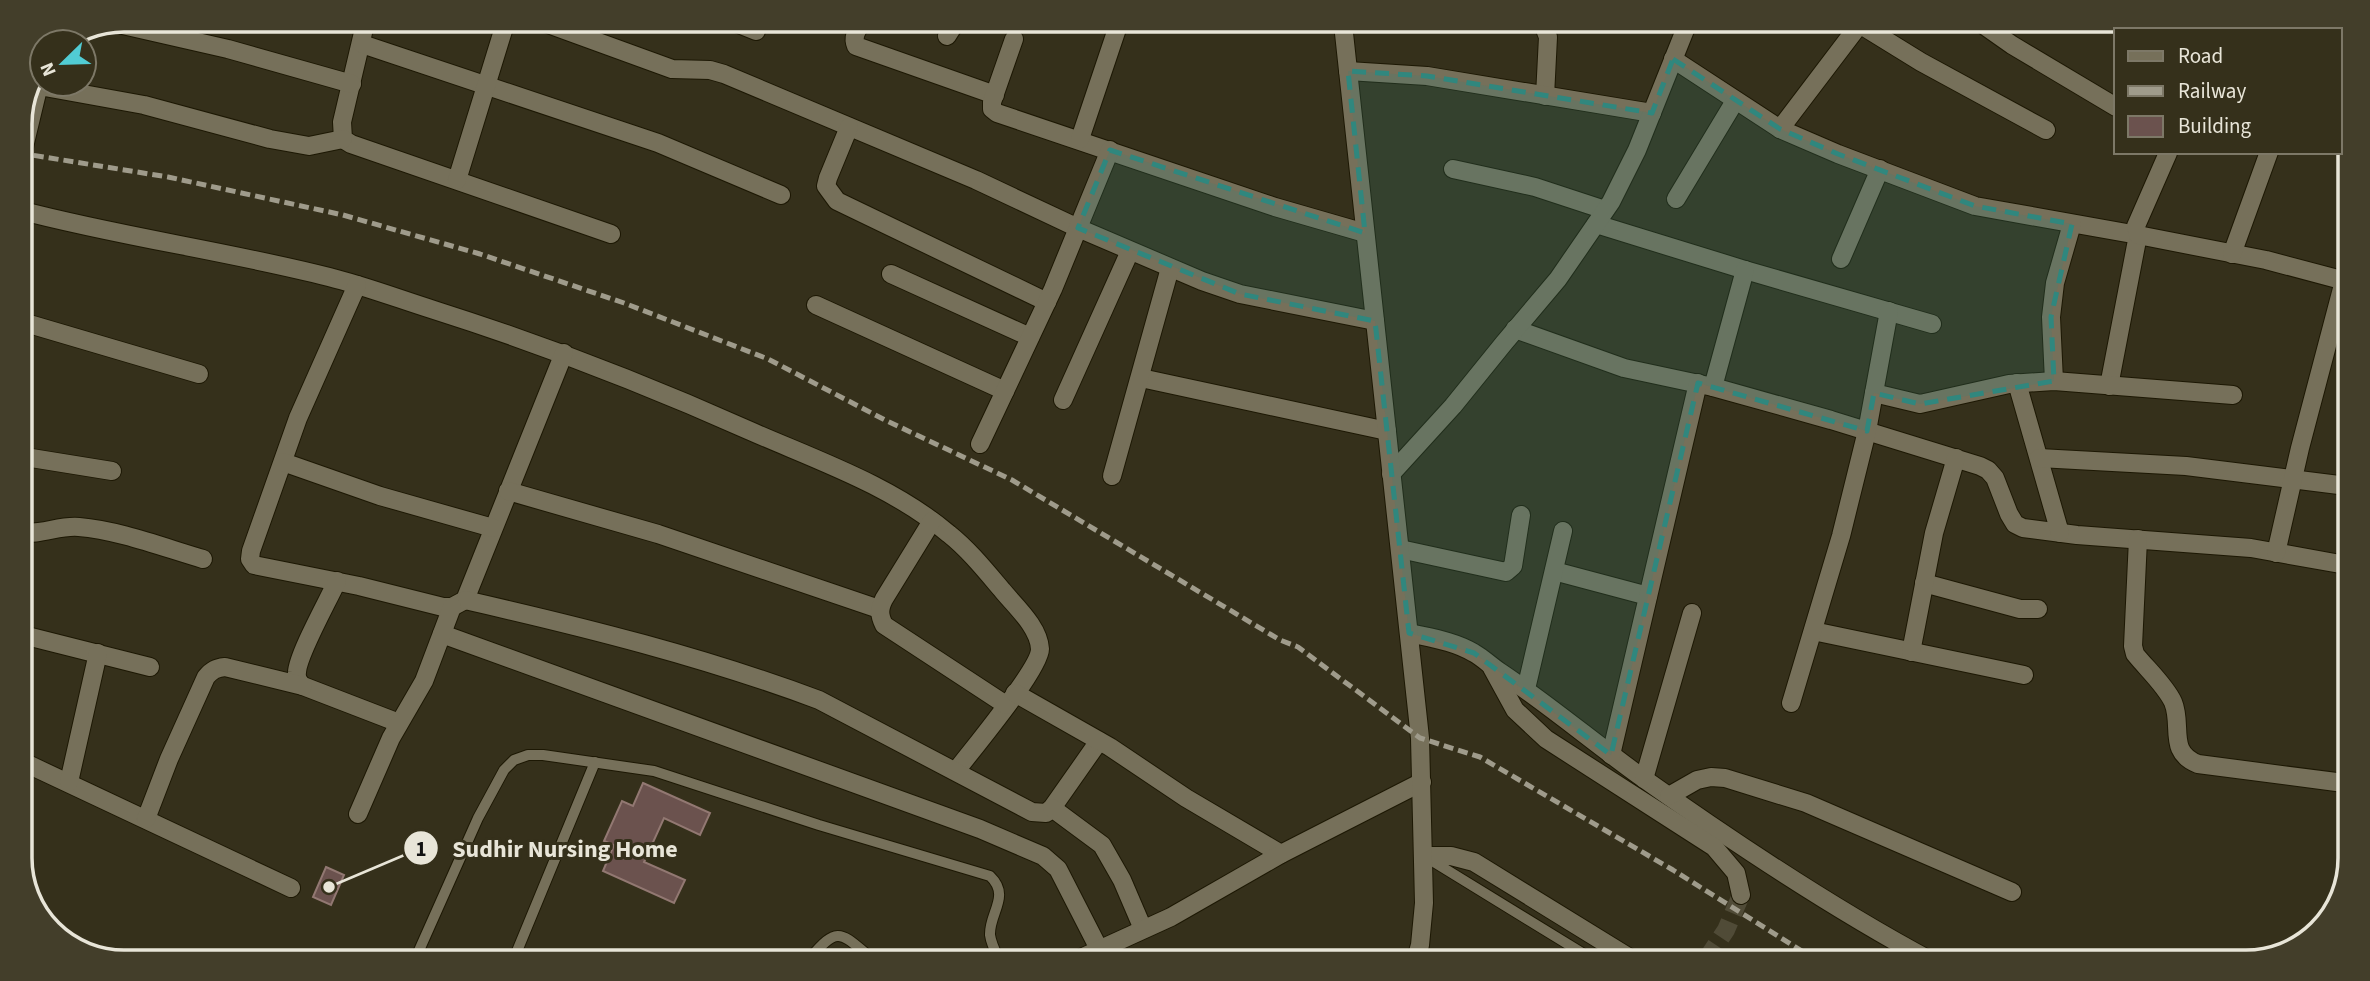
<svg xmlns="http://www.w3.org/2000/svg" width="2370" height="981" viewBox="0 0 2370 981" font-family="'Source Sans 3',sans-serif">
	<rect width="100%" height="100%" fill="#35301b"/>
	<!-- building -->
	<g fill="#6b524e" stroke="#927872" stroke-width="2">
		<path d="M 643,783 L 710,813 L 700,835 L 664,818 L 644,862 L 685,880 L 674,903 L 603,871 L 614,845 L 604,841 L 622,801 L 633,806 Z"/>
		<path d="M 326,867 L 344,875 L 331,905 L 313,897 Z"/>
	</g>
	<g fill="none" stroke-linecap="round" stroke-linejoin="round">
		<!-- minor-tunnel -->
		<path stroke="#504b37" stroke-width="18" stroke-dasharray="18 9" stroke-linecap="butt" d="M 1706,960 L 1726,930 L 1741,895"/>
		<defs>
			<g id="service">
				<path d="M 1429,859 L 1592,959"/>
				<path d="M 417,955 L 478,818 L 504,770 L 514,760 L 528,755 L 543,755 L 654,771 L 819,825 L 990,876 C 1011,896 989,913 990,935 C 991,942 995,951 998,957"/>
				<path d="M 515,956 L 595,762"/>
				<path d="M 811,957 C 838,925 841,933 870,957"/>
			</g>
			<g id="minor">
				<path d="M 366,20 L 342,122 L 343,139 L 351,144 L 611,234"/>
				<path d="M 540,21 L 672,69 L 710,70 L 724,74 L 976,180 L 1078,228 L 1202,281 L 1240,294 L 1375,321"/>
				<path d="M 731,21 L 756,31"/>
				<path d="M 862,22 C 857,30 852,37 856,46 L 995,95"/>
				<path d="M 114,23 L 228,49 L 352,84"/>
				<path d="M 1543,24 L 1548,37 L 1545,96"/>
				<path d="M 1861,25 L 1921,62 L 2046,130"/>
				<path d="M 1985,26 L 2012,45 L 2116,107"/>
				<path d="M 2143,27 L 2149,30"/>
				<path d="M 2269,30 L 2270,27"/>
				<path d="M 947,36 L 956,22"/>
				<path d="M 1014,39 L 992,102 L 992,109 L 997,113 L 1275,207 L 1365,233"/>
				<path d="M 362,44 L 658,143 L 781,195"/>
				<path d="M 1673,59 L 1780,129 L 1838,154 L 1975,206 L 2138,235 L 2109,386"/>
				<path d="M 1348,71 L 1427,76 L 1652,113"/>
				<path d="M 39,86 L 144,105 L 270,139 L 309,146 L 343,139"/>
				<path d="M 849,127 L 828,178 L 826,186 L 837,201 L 1047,302"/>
				<path d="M 1780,129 L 1859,25"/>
				<path d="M 1080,139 L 1119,23"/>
				<path d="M 2168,153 L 2136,226 L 2138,235 L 2266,260 L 2349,282"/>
				<path d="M 19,168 L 42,72"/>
				<path d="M 1453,169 L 1535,187 L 1605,210"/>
				<path d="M 457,180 L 506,21"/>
				<path d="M 1676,199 L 1735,101"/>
				<path d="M 19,210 C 121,237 227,251 329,277 C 365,286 399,299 434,310 C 541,344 645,384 748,430 C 816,460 891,485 949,534 C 969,550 985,570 1002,590 C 1015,606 1039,627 1040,649 C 1040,669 971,751 956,771"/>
				<path d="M 1596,224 L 1745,270 L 1932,324"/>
				<path d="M 2232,254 L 2269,152"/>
				<path d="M 1841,259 L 1880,169"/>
				<path d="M 891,274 L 1030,337"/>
				<path d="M 357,285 L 298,418 L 251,551 L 250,559 L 254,565 L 359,586 L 443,607 L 452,607 L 465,600 L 564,353"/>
				<path d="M 816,305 L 1005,391"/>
				<path d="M 19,321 L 199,374"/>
				<path d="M 1515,329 L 1624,368 L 1713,387 L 1831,420 L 1980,466 L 1988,470 L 1995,478 L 2009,514 L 2015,524 L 2023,528 L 2077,535 L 2251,548 L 2346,565"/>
				<path d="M 1141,378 L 1387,431"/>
				<path d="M 2054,381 L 2051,317 L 2055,283 L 2072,224"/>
				<path d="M 2017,383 L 2060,533"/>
				<path d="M 1713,387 L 1745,270"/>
				<path d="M 1874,393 L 1920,404 L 2009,384 L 2054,381 L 2233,395"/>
				<path d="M 1063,400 L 1130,251"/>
				<path d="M 980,444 L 1053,289 L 1110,150"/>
				<path d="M 19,456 L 112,471"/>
				<path d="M 2039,458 L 2186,466 L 2347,486"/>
				<path d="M 283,462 L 380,496 L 493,528"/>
				<path d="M 1391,474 L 1453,406 L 1504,343 L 1558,279 L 1611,202 L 1637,150 L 1687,25"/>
				<path d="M 1112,476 L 1170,268"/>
				<path d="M 508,491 L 658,534 L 879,609"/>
				<path d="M 932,521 L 884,599 C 879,609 879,615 884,625 L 1006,705"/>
				<path d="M 19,532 C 41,536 58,525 79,527 C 118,530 165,548 203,559"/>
				<path d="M 2138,539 L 2133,646 L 2135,654 C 2147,669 2165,685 2173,702 C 2183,726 2167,752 2198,764 L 2344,783"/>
				<path d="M 1400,549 L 1506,572 L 1513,566 L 1521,515"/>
				<path d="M 2276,553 L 2300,448 L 2344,281"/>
				<path d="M 1554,571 L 1648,596"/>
				<path d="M 337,581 C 328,601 298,654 297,672 C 296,679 299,682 303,686 L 399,723"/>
				<path d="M 1924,583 L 2020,609 L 2038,609"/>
				<path d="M 465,600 C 584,627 704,657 819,700 L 1032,812 L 1046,813 L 1052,808 L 1099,741"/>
				<path d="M 1813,631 L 2024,675"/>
				<path d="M 1409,633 C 1431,638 1454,641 1474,653 C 1483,658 1491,666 1500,672 C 1548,704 1593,742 1640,776 C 1733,842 1830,907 1931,961"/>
				<path d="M 19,634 L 150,667"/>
				<path d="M 442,634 L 980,829 L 1043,856 L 1058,869 L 1099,949"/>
				<path d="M 1911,652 L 1934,533 L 1956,458"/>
				<path d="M 1492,668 L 1515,710 L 1546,739 L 1714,847 L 1736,873 L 1741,895"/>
				<path d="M 1526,689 L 1563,531"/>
				<path d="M 1015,693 L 1110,747 L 1186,798 L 1281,854"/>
				<path d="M 1791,703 L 1841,536 L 1867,431 L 1889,311"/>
				<path d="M 1611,755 L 1698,383"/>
				<path d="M 19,760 L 291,888"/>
				<path d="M 1644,779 L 1692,613"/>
				<path d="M 69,782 L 98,653"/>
				<path d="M 1669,796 L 1697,780 L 1711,777 L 1725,778 L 1806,803 L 2012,892"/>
				<path d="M 1052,808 L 1102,845 L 1122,880 L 1143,929"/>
				<path d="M 358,814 L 391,738 L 424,681 L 452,607"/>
				<path d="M 146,819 L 169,759 L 206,677 C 212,670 216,668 225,667 L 303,686"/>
				<path d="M 1423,856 L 1451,856 L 1474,862 L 1633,960"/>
				<path d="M 1081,958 L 1171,917 L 1281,854 L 1422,782"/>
			</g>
			<path id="tertiary" d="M 1343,24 L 1420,738 L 1424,903 L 1420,945 L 1416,959"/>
		</defs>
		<!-- service casing -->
		<use href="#service" stroke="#1d1804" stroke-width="12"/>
		<!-- minor casing -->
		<use href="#minor" stroke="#1d1804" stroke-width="20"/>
		<!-- tertiary casing -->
		<use href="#tertiary" stroke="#1d1804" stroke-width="20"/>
		<!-- service -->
		<use href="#service" stroke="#76705a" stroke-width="10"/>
		<!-- minor -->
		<use href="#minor" stroke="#76705a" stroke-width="18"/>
		<!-- tertiary -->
		<use href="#tertiary" stroke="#76705a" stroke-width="18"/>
		<!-- rail -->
		<path stroke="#9f9b8b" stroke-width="5" stroke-dasharray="10 5" stroke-linecap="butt" d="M 19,153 L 168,177 L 343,215 L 480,254 L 624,303 L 768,359 L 885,420 L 1012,480 L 1280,640 L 1298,647 L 1420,738 L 1480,757 L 1673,870 L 1816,960"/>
	</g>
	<!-- marked area -->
	<path fill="#30877e" fill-opacity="0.2" stroke="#30877e" stroke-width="5" stroke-dasharray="14 9" stroke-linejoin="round" d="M 1673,59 L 1780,129 L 1838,154 L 1975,206 L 2072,224 L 2051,317 L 2054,381 L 1920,404 L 1874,393 L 1867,431 L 1698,383 L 1611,755 L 1474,653 L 1409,633 L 1375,321 L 1240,294 L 1078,228 L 1110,150 L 1365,233 L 1348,71 L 1427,76 L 1652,113 Z"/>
	<!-- crop -->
	<path d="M0 0H2370V981H0ZM124 32H2246A92 92 0 0 1 2338 124V858A92 92 0 0 1 2246 950H124A92 92 0 0 1 32 858V124A92 92 0 0 1 124 32Z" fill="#433e2a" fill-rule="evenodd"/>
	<path fill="none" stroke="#e8e5d8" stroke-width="3.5" d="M124 32H2246A92 92 0 0 1 2338 124V858A92 92 0 0 1 2246 950H124A92 92 0 0 1 32 858V124A92 92 0 0 1 124 32Z"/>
	<!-- callouts -->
	<path fill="none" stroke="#e8e5d8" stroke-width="2.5" d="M329 887L421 848"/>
	<g fill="#e8e5d8" stroke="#35301b" stroke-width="2.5">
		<circle cx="329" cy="887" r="7"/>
		<circle cx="421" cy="848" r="18"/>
	</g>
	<g font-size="21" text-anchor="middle" font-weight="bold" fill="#111">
		<text x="421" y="856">1</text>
	</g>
	<g font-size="24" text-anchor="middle" font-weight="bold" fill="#e8e5d8" stroke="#35301b" stroke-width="6" stroke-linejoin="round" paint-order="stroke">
		<text x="565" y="857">Sudhir Nursing Home</text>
	</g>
	<!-- legend -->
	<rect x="2114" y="28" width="228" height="126" fill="#35301b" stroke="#7d7867" stroke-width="2"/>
	<rect x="2128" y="51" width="35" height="10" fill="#76705a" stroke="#7d7867" stroke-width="2"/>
	<text x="2178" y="63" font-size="21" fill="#e8e5d8">Road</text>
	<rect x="2128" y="86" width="35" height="10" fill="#9f9b8b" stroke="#7d7867" stroke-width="2"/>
	<text x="2178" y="98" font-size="21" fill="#e8e5d8">Railway</text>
	<rect x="2128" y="116" width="35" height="21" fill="#6b524e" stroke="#7d7867" stroke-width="2"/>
	<text x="2178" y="133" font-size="21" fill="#e8e5d8">Building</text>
	<!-- north arrow -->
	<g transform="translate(63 63) rotate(247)"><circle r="33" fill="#35301b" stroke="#7d7867" stroke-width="2"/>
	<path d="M0-5L12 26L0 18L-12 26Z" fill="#51ccd4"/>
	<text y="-10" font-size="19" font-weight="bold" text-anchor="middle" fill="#e8e5d8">N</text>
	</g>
</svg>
